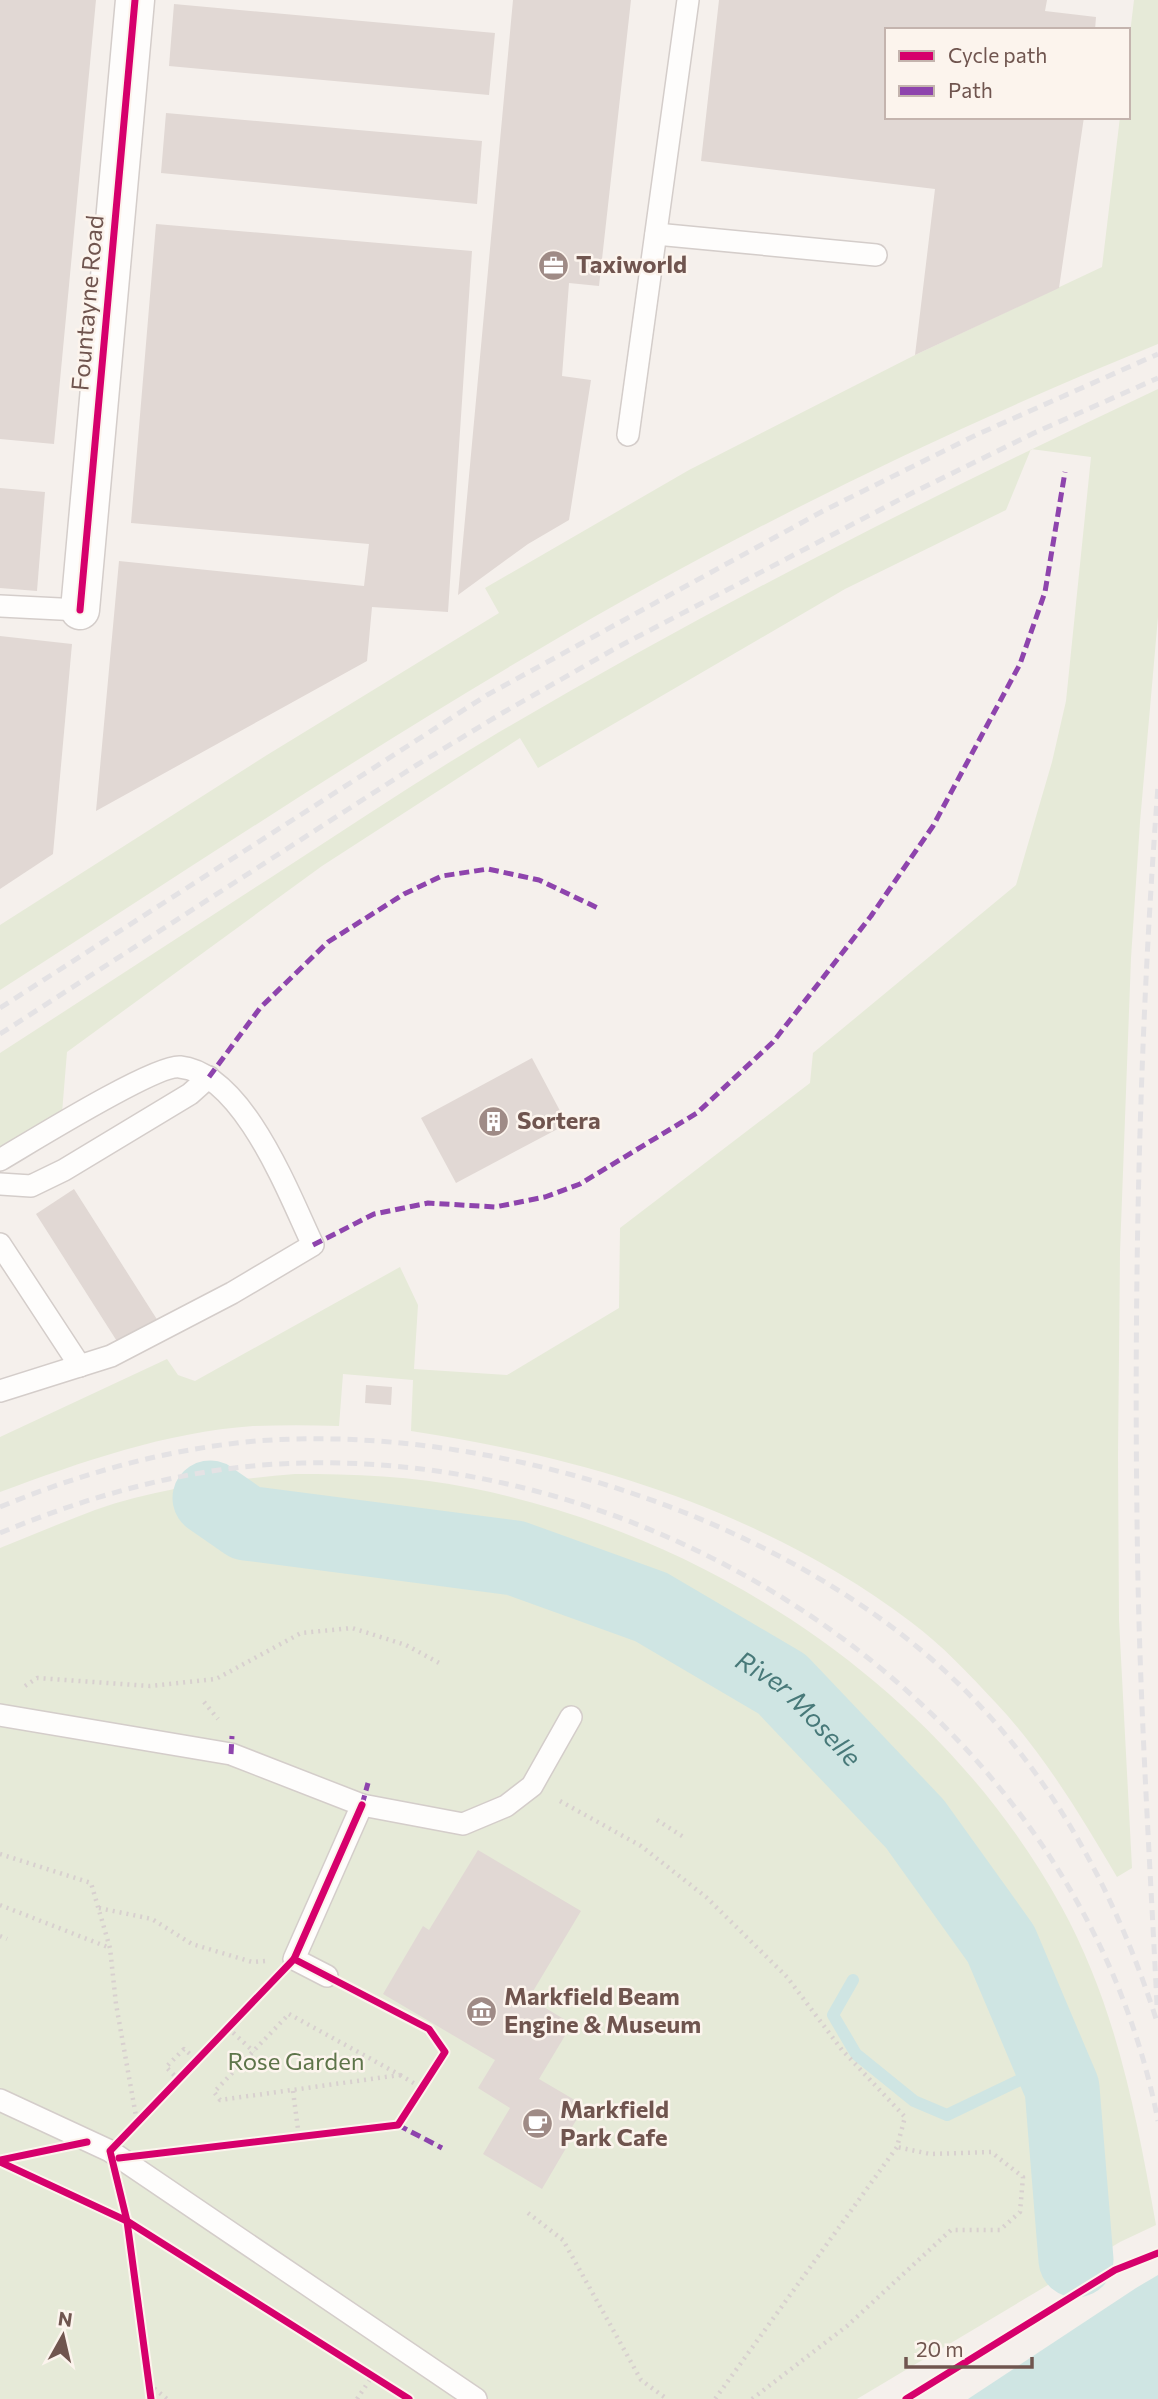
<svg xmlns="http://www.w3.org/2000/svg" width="1158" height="2399" viewBox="0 0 1158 2399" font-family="Commissioner,sans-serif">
	<rect width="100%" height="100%" fill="#f5f0ec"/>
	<!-- green -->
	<g fill="#e6ead8">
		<path d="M 1134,0 L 1158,0 L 1158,344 C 944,431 735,533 536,651 C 354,758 178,876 0,990 L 0,925 L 267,755 L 499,613 L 485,588 L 689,470 L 915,355 L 1102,267 L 1120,117 L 1128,117 L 1128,50 Z"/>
		<path d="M 1158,389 L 1158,617 L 1140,822 L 1131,958 L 1120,1252 L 1118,1455 L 1119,1620 L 1132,1868 L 1117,1877 C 1081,1816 1044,1754 996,1703 C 970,1675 942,1645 911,1622 C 766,1512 589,1458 411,1431 L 413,1380 L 343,1374 L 339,1426 C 310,1425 282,1425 253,1426 C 166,1432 81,1462 0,1492 L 0,1437 L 167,1359 L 178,1375 L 195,1381 L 400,1267 L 418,1305 L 414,1369 L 507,1375 L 619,1308 L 620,1228 L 810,1083 L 813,1053 L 1016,885 L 1052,762 L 1066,701 L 1091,457 L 1031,449 L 1006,510 L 845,589 L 538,768 L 520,738 L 322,866 L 67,1052 L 62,1113 L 0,1148 L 0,1053 C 96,991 191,929 287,867 C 355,823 422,778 491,737 C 707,609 931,496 1158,389 Z"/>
		<path d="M 295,1474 C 354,1474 413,1476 471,1488 C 712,1536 941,1688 1061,1906 C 1116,2006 1136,2113 1156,2225 L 1120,2242 L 857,2399 L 0,2399 L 0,1548 C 32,1535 63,1522 95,1510 C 159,1487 228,1480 295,1474 Z"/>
	</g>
	<!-- water -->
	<path fill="#cfe5e3" d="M 1158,2275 L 1158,2399 L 968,2399 L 1136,2288 Z"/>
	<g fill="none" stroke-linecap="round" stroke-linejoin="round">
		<!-- stream -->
		<path stroke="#cfe5e3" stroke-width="12" d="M 853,1980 L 833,2015 L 856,2054 L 914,2101 L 947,2115 L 1022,2079 L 1040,2084 L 1065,2123"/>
		<!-- river -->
		<path stroke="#cfe5e3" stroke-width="75" id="s1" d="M 210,1498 L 246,1523 L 515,1558 L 651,1607 L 782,1684 L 915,1824 L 1001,1944 L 1062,2088 L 1076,2260"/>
	</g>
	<!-- building -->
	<g fill="#e1d8d4">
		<path d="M 0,0 L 96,0 L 54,444 L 0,439 Z"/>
		<path d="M 513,0 L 631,0 L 599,286 L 569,283 L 562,376 L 591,380 L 569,520 L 528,544 L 458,595 Z"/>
		<path d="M 719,0 L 1047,0 L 1045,11 L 1096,17 L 1095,30 L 887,30 L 887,117 L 1084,117 L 1059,288 L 915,355 L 935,189 L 701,161 Z"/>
		<path d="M 174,4 L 495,33 L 489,95 L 169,66 Z"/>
		<path d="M 166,113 L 482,141 L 477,204 L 161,173 Z"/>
		<path d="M 156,224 L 472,251 L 448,612 L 372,607 L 367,661 L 96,811 L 119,561 L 364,586 L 369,544 L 131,523 Z"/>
		<path d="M 0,488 L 45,492 L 37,591 L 0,588 Z"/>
		<path d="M 0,636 L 72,644 L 53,854 L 0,889 Z"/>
		<path d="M 532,1058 L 567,1124 L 456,1183 L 421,1118 Z"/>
		<path d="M 74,1189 L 158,1321 L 120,1346 L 36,1214 Z"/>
		<path d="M 366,1385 L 392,1387 L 391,1405 L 365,1403 Z"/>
		<path d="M 478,1850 L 581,1911 L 529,1998 L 572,2024 L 539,2079 L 585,2106 L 564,2140 L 569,2143 L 542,2189 L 483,2154 L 510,2108 L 478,2088 L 495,2060 L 383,1994 L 423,1926 L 429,1930 Z"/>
	</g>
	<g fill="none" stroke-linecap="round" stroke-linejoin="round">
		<defs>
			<g id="lane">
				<path d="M 656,234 L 876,255"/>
				<path d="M 628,435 L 688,0"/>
				<path d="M 0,606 L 80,610"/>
				<path d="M 0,1160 C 29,1143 156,1064 180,1067 C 244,1074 289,1195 313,1245 L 232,1293 L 111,1356 L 0,1391"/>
				<path d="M 0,1184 L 31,1186 L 64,1170 L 190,1094 L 209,1077"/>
				<path d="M 0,1244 L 80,1366"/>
				<path d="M 0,1715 L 231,1754 L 362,1805 L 463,1824 L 506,1806 L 532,1786 L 571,1717"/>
				<path d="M 327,1976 L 294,1959 L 362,1805"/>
				<path d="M 0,2100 L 110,2151 L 476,2399"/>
			</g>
			<path id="street" d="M 80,610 L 135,0"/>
		</defs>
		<!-- lane casing -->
		<use href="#lane" stroke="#d4cdca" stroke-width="24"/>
		<!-- street casing -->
		<use href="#street" stroke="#d4cdca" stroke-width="41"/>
		<!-- path -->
		<g stroke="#d8d0cf" stroke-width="4.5" stroke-dasharray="2 5" stroke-linecap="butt">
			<path d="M 25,1686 L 37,1678 L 150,1686 L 216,1679 L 301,1633 L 352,1628 L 406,1645 L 441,1664"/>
			<path d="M 204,1702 L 218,1719"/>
			<path d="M 560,1801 L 641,1846 L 706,1897 L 787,1977 L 842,2050 L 905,2117 L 897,2147 L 715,2399"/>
			<path d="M 657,1820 L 685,1838"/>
			<path d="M 0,1854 L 91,1883 L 110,1948 L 116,2004 L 137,2122"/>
			<path d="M 0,1905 L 110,1948"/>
			<path d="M 99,1908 L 152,1919 L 192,1944 L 252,1962 L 265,1961"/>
			<path d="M 0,1936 L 7,1939"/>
			<path d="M 289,2014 L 400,2075 L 220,2100 L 214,2092 Z"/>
			<path d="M 228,2028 L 254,2052"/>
			<path d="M 400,2075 L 422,2088"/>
			<path d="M 179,2080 L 166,2067 L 184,2049 L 197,2060"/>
			<path d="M 293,2091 L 299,2137"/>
			<path d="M 132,2128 L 274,1980"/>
			<path d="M 172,2152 L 398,2125 L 445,2052 L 429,2029 L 353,1989"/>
			<path d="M 122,2200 L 127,2221 L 151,2399"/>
			<path d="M 528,2213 L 563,2240 L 641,2380 L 667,2399"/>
			<path d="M 149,2384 L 167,2399"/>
			<path d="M 357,2399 L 373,2375"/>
			<path d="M 752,2399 L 847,2326 L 951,2230 L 1000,2230 L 1020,2212 L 1023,2177 L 991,2152 L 930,2154 L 897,2147"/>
		</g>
		<!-- lane -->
		<use href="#lane" stroke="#fefdfc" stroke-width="21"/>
		<!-- street -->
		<use href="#street" stroke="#fefdfc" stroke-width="38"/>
		<!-- rail -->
		<g stroke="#e4e2e4" stroke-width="5" stroke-dasharray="10 7" stroke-linecap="butt">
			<path d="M 0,1008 L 487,695 L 823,511 L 976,435 L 1158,354"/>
			<path d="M 0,1034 L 415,766 L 504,712 L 616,648 L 914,492 L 1034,433 L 1158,378"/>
			<path d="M 0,1507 C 82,1473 167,1449 256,1441 C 488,1423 775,1514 946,1672 C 1050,1768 1116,1892 1158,2025"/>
			<path d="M 0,1533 C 96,1493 198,1465 303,1463 C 692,1454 1082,1731 1158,2121"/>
			<path d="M 1157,2005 C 1150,1864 1141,1723 1138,1582 C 1133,1317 1138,1051 1158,786"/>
		</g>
		<!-- quiet -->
		<g stroke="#8e44ad" stroke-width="5" stroke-dasharray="10 5" stroke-linecap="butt">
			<path d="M 209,1077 L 260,1008 L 328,942 L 404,894 L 442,876 L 488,869 L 539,880 L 600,909"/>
			<path d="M 313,1245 L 374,1214 L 428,1203 L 495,1207 L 545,1197 L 580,1184 L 697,1113 L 773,1042 L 871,916 L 933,826 L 1020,664 L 1045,592 L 1065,472"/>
			<path d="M 231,1754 L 232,1736"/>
			<path d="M 362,1805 L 368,1783"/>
			<path d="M 398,2125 L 442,2148"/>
		</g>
		<defs>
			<g id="cycleway">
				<path d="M 80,610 L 135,0"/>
				<path d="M 119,2158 L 398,2125 L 445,2052 L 429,2029 L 294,1959 L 362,1805"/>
				<path d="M 0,2160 L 87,2142"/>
				<path d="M 0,2162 L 127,2221 L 409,2399"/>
				<path d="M 151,2399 L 127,2221 L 110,2151 L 294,1959"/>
				<path d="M 906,2399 L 1115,2270 L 1158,2253"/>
			</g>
		</defs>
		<!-- cycleway casing -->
		<use href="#cycleway" stroke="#fcf4ed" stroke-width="11"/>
		<!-- cycleway -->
		<use href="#cycleway" stroke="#d6006c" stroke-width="7"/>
	</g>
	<!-- icons -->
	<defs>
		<symbol id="office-disc" viewBox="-11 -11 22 22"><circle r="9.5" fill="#9f8b86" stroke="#fcf4ed"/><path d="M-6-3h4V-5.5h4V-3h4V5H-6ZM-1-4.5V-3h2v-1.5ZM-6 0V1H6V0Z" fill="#fff"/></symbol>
		<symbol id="building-disc" viewBox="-11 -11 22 22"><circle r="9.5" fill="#9f8b86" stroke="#fcf4ed"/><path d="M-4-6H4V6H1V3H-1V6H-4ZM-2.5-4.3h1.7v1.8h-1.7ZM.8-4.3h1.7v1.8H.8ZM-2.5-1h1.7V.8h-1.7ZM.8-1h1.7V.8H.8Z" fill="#fff"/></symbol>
		<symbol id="museum-disc" viewBox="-11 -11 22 22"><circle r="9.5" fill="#9f8b86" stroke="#fcf4ed"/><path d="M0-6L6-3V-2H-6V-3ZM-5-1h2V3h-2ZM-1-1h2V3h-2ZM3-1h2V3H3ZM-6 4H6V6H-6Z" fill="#fff"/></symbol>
		<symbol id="cafe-disc" viewBox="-11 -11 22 22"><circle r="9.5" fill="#9f8b86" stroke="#fcf4ed"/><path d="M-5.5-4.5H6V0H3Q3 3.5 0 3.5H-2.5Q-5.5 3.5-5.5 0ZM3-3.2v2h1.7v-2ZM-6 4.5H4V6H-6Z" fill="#fff"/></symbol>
	</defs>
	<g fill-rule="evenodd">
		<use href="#office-disc" x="536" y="248" width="35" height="35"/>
		<use href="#building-disc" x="476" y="1104" width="35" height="35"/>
		<use href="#museum-disc" x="464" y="1994" width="35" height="35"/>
		<use href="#cafe-disc" x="520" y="2106" width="35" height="35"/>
	</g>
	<g text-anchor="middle" stroke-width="5" stroke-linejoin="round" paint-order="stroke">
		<!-- poi labels -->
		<g font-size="24" font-weight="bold" fill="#70554f" stroke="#fcf4ed" text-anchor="start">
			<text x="576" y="273">Taxiworld</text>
			<text x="517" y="1129">Sortera</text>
			<text x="504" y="2005">Markfield Beam<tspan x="504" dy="28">Engine &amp; Museum</tspan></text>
			<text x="560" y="2118">Markfield<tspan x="560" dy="28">Park Cafe</tspan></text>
		</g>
		<!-- street labels -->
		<g font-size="24" fill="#70554f" stroke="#fcf4ed">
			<text transform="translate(88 303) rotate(-85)" y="8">Fountayne Road</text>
		</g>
		<!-- park labels -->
		<g font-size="24" fill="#5d7449" stroke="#fcf4ed">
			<text x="296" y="2070">Rose Garden</text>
		</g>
		<!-- water labels -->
		<g font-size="26" font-style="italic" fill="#487979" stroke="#fcf4ed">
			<text dy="9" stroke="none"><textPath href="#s1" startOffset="640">River Moselle</textPath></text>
		</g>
	</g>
	<!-- legend -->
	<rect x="885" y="28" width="245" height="91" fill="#fcf4ed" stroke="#c4b4ae" stroke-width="2"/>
	<rect x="899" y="51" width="35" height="10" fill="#d6006c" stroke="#c4b4ae" stroke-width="2"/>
	<text x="948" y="63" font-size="21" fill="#70554f">Cycle path</text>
	<rect x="899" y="86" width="35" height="10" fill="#8e44ad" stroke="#c4b4ae" stroke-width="2"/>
	<text x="948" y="98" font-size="21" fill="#70554f">Path</text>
	<!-- north arrow -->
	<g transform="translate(63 2336) rotate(8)" stroke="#fcf4ed" stroke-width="5" paint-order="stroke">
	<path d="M0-5L12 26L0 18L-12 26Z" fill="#70554f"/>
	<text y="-10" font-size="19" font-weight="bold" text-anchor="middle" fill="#70554f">N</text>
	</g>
	<!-- scale -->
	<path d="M906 2357v10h126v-10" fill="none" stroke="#70554f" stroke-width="3.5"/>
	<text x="916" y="2357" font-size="21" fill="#70554f" stroke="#fcf4ed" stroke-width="5" paint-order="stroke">20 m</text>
</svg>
